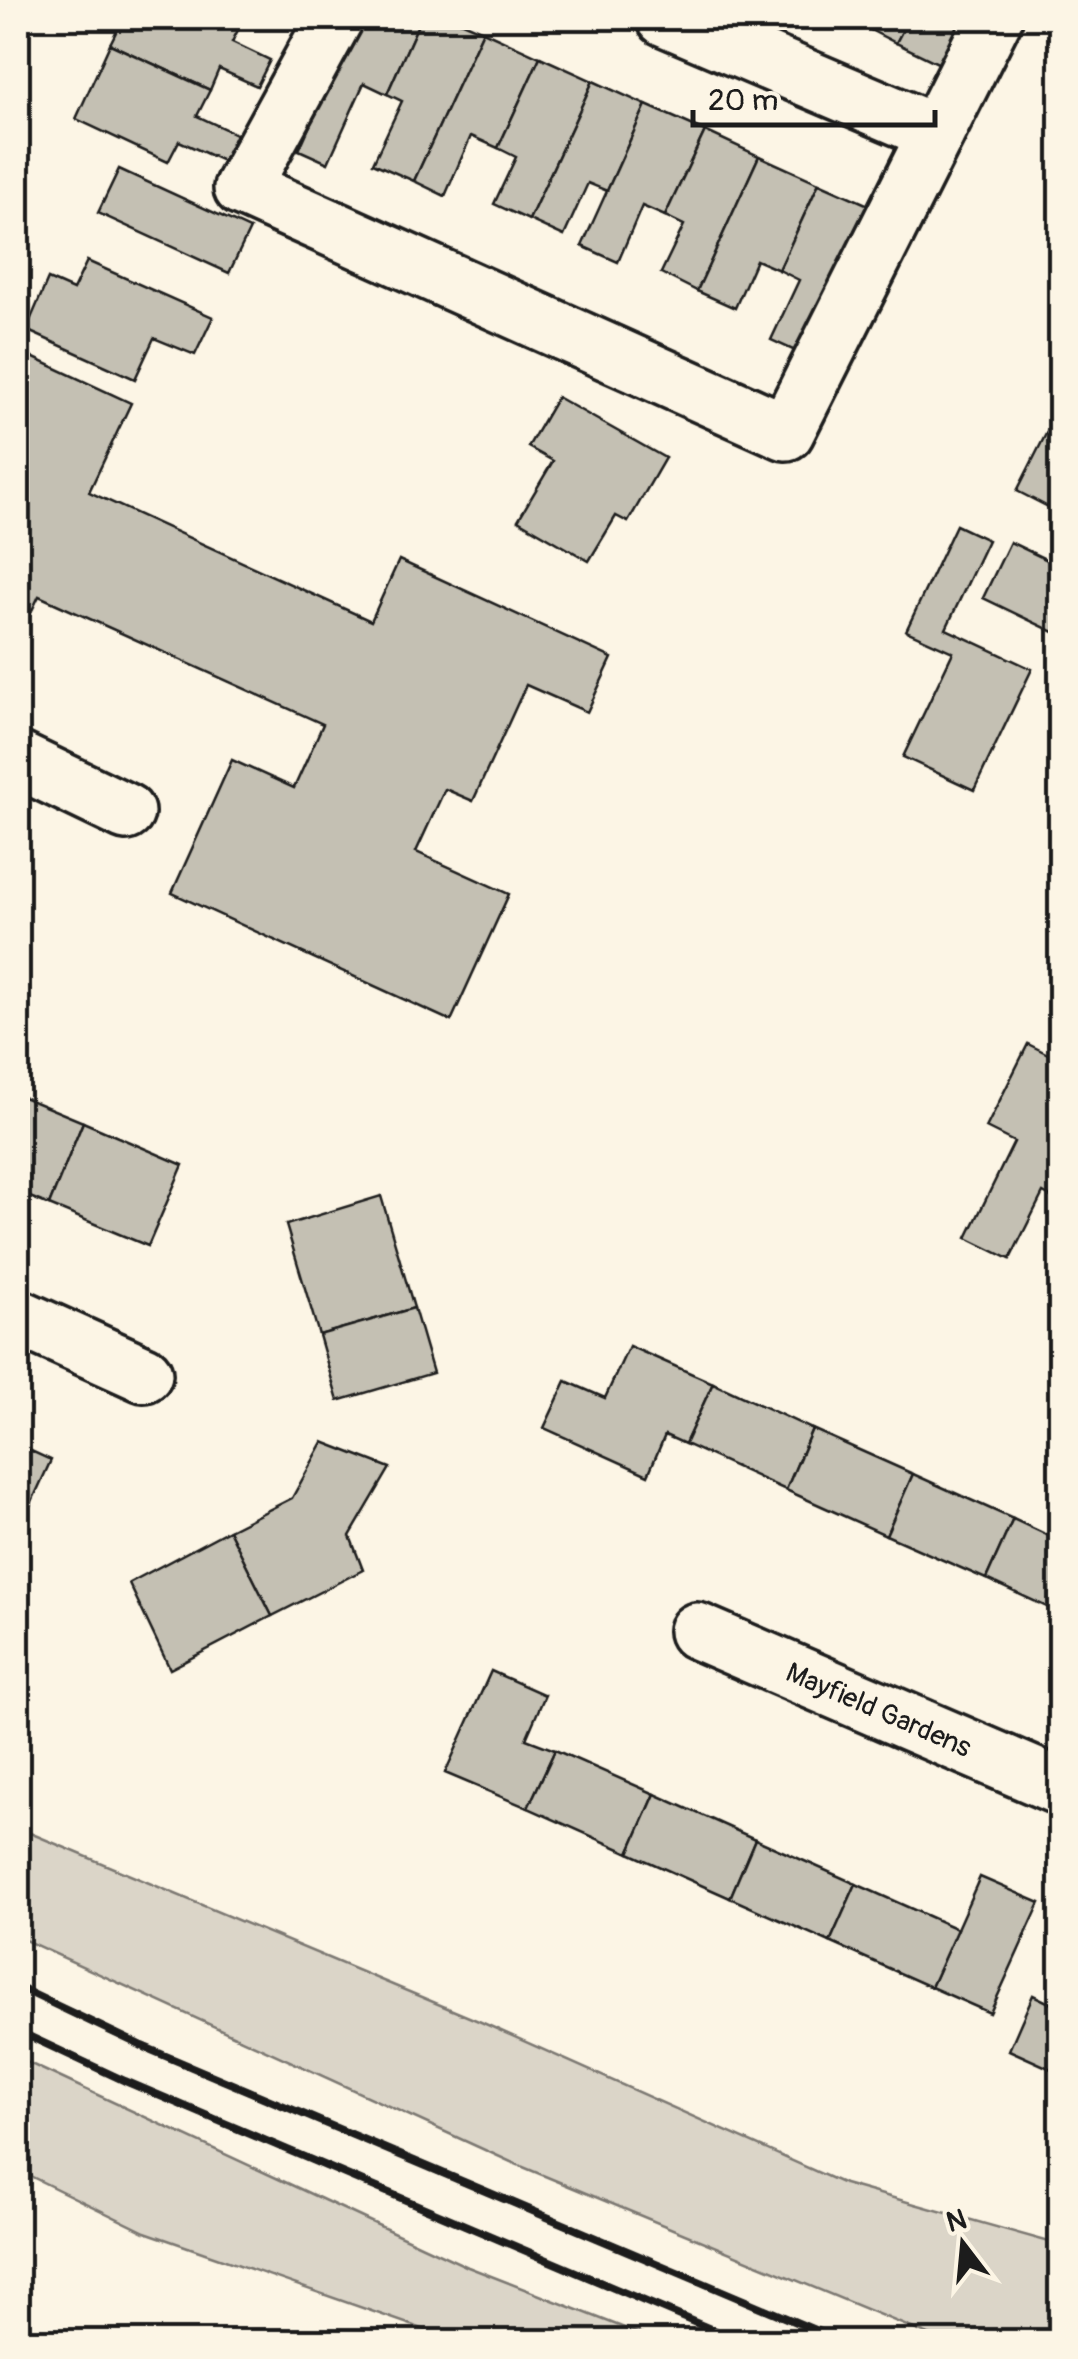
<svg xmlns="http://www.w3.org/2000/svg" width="1078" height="2359" viewBox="0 0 1078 2359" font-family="Pangolin,sans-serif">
	<rect width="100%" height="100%" fill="#fcf5e5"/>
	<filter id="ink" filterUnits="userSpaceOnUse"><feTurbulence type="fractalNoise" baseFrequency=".01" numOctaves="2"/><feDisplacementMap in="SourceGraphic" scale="20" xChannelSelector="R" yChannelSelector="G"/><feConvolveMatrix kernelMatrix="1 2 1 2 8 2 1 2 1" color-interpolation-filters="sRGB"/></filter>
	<g filter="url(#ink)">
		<!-- green -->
		<g fill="#dbd5c8" stroke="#7c7872" stroke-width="2.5">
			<path d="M 18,1828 L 481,2022 L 844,2184 L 1060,2245 L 1060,2341 L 943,2341 L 511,2162 L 18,1937 Z"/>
			<path d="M 18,2058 L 468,2267 L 658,2341 L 457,2341 L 145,2232 L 18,2170 Z"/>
		</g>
		<!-- building -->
		<g fill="#c4c0b3" stroke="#1c1c1c" stroke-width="2.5">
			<path d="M 123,18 L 244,18 L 232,42 L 270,60 L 257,86 L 219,69 L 210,90 L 110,44 Z"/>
			<path d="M 358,18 L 421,18 L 387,94 L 364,83 L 328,163 L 299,150 Z"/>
			<path d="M 421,18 L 453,18 L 483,31 L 414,181 L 373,163 L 402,101 L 387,94 Z"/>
			<path d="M 847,18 L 909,18 L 896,43 Z"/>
			<path d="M 909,18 L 971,18 L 946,67 L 896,43 Z"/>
			<path d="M 483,31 L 540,57 L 498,148 L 471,136 L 445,196 L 414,181 Z"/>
			<path d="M 110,44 L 210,90 L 197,116 L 236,134 L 223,161 L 179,141 L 168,162 L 76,119 Z"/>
			<path d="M 540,57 L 593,81 L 529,220 L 494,204 L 516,157 L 498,148 Z"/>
			<path d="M 593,81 L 646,105 L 607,191 L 588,183 L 564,236 L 529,220 Z"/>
			<path d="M 646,105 L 705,131 L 665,216 L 642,206 L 618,262 L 582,246 Z"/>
			<path d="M 705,131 L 759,156 L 697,291 L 661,273 L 684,225 L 665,216 Z"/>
			<path d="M 759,156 L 819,183 L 779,270 L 756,260 L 735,308 L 697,291 Z"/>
			<path d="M 119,169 L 250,229 L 229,273 L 98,213 Z"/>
			<path d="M 819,183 L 873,207 L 804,355 L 771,340 L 799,280 L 779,270 Z"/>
			<path d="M 87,261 L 213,317 L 195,355 L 154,338 L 135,379 L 26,330 L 48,279 L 73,290 Z"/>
			<path d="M 19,351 L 131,403 L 89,492 L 371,621 L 399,560 L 612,658 L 587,712 L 526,685 L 473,801 L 445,789 L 416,852 L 509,894 L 451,1021 L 172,893 L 232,760 L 294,788 L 323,724 L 39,596 L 22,631 L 18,629 Z"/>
			<path d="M 557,397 L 665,458 L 628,522 L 616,516 L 589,561 L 518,520 L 553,461 L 528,447 Z"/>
			<path d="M 1053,420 L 1060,423 L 1060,513 L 1017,491 Z"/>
			<path d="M 956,525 L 988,540 L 946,629 L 1032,669 L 974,790 L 903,757 L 953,652 L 906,631 Z"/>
			<path d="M 1010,542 L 1060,566 L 1060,623 L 1056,633 L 983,598 Z"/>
			<path d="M 1028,1044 L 1060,1060 L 1060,1202 L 1043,1193 L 1010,1259 L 967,1238 L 1014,1142 L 986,1128 Z"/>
			<path d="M 18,1095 L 83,1122 L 49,1205 L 18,1192 Z"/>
			<path d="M 83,1122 L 183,1165 L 148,1246 L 49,1205 Z"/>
			<path d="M 381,1196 L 414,1308 L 319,1335 L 286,1225 Z"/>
			<path d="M 414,1308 L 433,1373 L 338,1401 L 319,1335 Z"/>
			<path d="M 629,1346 L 713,1383 L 685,1444 L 665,1435 L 648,1475 L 544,1428 L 566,1381 L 605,1398 Z"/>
			<path d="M 713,1383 L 812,1429 L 786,1490 L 685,1444 Z"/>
			<path d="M 812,1429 L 913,1474 L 886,1535 L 786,1490 Z"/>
			<path d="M 323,1442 L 390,1468 L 350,1536 L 363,1570 L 272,1616 L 229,1530 L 292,1498 Z"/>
			<path d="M 18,1445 L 51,1460 L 18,1532 Z"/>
			<path d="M 913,1474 L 1013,1519 L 986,1579 L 886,1535 Z"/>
			<path d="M 1013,1519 L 1060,1541 L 1060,1613 L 986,1579 Z"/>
			<path d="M 229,1530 L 272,1616 L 170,1669 L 129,1583 Z"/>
			<path d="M 491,1671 L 545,1695 L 526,1739 L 555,1750 L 528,1808 L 445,1773 Z"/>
			<path d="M 555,1750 L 655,1794 L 629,1853 L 528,1808 Z"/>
			<path d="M 655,1794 L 755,1839 L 730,1898 L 629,1853 Z"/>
			<path d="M 755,1839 L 856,1884 L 830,1942 L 730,1898 Z"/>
			<path d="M 980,1877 L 1040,1903 L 990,2013 L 931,1987 Z"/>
			<path d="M 856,1884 L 957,1929 L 931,1987 L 830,1942 Z"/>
			<path d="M 1033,1995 L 1060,2008 L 1060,2073 L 1009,2050 Z"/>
		</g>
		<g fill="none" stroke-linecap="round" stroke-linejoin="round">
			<defs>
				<g id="minor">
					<path d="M 335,18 L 242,188 L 786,432 L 994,18"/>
					<path d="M 665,18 L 936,133"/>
					<path d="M 18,760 L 126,812"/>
					<path d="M 18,1317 L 144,1374"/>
					<path id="s1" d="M 697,1631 L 1060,1787"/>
				</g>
			</defs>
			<!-- minor casing -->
			<use href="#minor" stroke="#1c1c1c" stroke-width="62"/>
			<!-- minor -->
			<use href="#minor" stroke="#fcf5e5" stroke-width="55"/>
			<!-- rail -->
			<g stroke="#1c1c1c" stroke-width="8">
				<path d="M 18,1987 L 142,2046 L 843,2342"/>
				<path d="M 18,2031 L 125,2081 L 741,2342"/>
			</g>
		</g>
	</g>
	<g text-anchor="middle" stroke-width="8" stroke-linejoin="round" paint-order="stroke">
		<!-- street labels -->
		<g font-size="28" fill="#1c1c1c" stroke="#fcf5e5">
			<text dy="10" stroke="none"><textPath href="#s1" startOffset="198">Mayfield Gardens</textPath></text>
		</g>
	</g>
	<!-- margin -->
	<rect width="1078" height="2359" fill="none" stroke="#fcf5e5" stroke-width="60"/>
	<rect x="30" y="30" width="1018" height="2299" fill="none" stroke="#1c1c1c" stroke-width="4" filter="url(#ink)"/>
	<!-- north arrow -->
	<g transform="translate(963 2244) rotate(344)" stroke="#fcf5e5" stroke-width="8" paint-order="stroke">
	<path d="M0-8L18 38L0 25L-18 38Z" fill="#1c1c1c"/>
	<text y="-15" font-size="28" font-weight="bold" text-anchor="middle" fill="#1c1c1c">N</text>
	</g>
	<!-- scale -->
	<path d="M693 110v15h242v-15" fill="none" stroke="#1c1c1c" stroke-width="5"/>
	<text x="708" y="110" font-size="30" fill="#1c1c1c" stroke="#fcf5e5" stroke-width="8" paint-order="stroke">20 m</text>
</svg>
